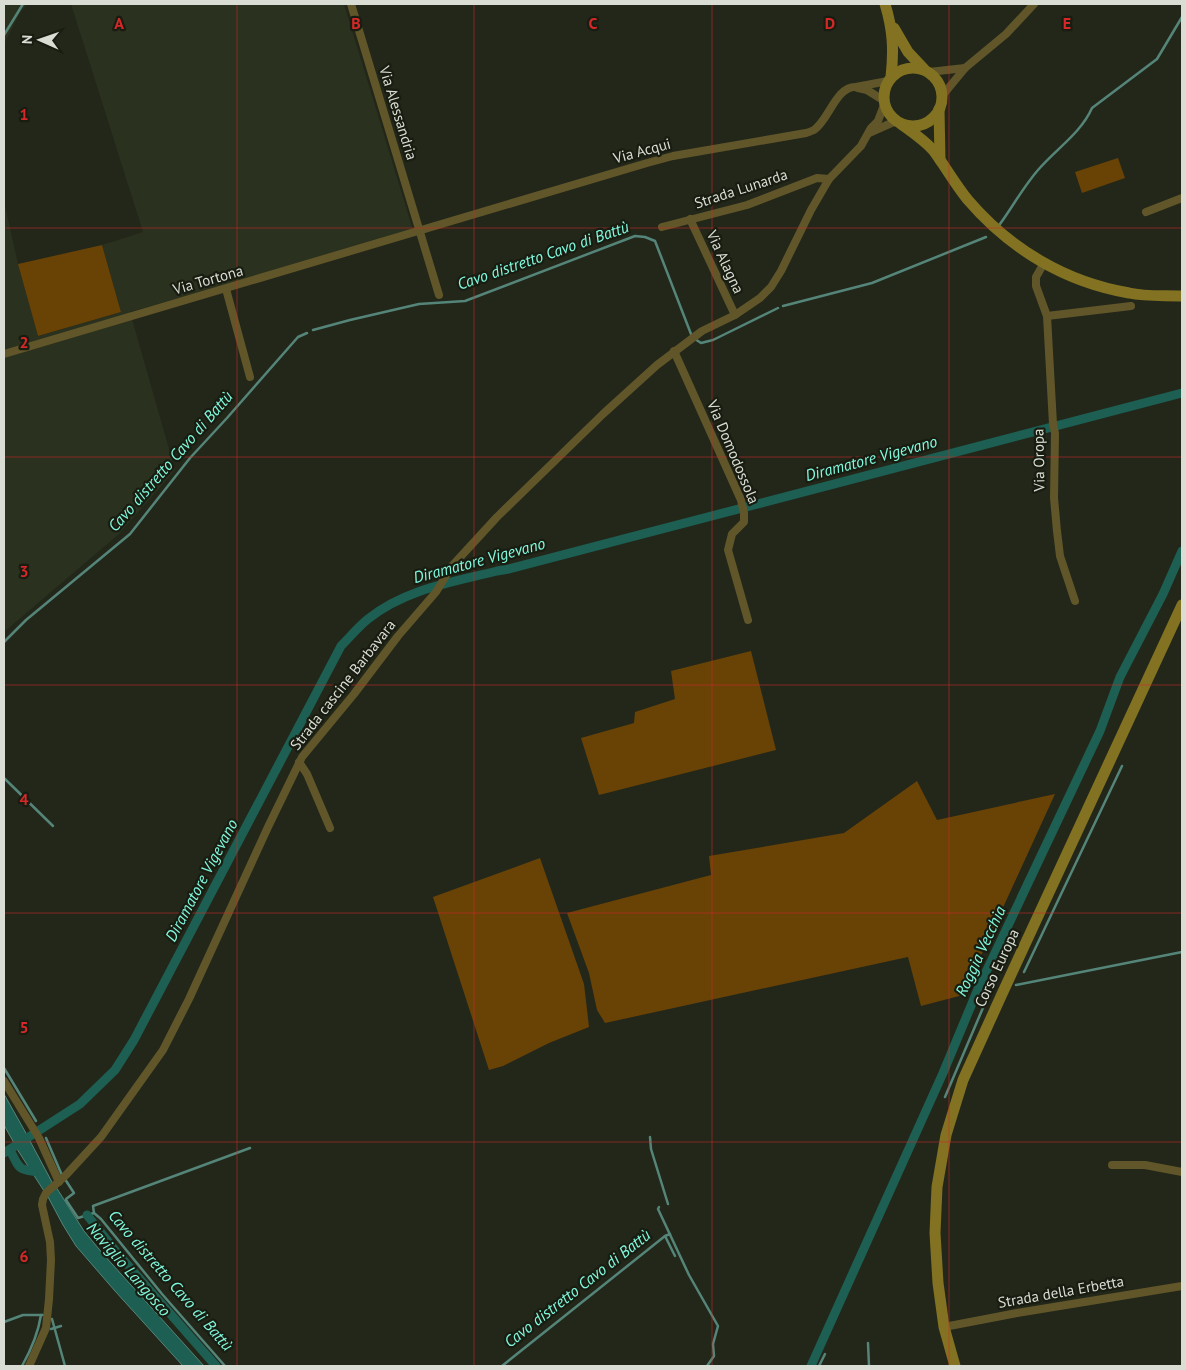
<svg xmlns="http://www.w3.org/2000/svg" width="1186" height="1370" viewBox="0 0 1186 1370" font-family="'PT Sans',sans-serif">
	<rect width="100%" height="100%" fill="#22271a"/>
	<!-- built -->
	<g fill="#2a311e">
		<path d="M 4,4 L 28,4 L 21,11 L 4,44 Z"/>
		<path d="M 71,4 L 344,4 L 413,230 L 130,312 L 175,470 L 119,534 L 4,632 L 4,201 L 18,264 L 38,336 L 121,312 L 102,245 L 143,232 Z"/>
	</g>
	<!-- green -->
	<g fill="#694206">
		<path d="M 1118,158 L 1125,178 L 1082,193 L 1075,172 Z"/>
		<path d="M 102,245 L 121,312 L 38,336 L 18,264 Z"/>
		<path d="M 751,651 L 776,750 L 599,795 L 581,738 L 634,723 L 635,712 L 675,699 L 671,671 Z"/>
		<path d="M 917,781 L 937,820 L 1055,794 L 963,995 L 921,1006 L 908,957 L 605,1023 L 597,1010 L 589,973 L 567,913 L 711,875 L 709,856 L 844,833 Z"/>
		<path d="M 540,858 L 584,984 L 589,1027 L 549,1043 L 503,1066 L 489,1070 L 433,897 Z"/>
	</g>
	<!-- water -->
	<g fill="#1d5f52" stroke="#558579">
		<path d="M 4,1094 L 27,1135 L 14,1143 L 4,1125 Z"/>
		<path d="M 30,1141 L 53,1184 L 44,1191 L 17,1149 Z"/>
		<path d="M 56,1187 L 84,1231 L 103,1254 L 204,1366 L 183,1366 L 115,1291 L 76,1246 L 63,1225 L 47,1195 Z"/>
	</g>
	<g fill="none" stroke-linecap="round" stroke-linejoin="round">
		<!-- stream -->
		<g stroke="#558579" stroke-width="2.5">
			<path d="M 4,35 L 23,4"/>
			<path d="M 1000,224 C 1013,206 1024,186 1038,170 C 1056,149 1081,133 1092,108 L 1157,59 L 1182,17"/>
			<path d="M 783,306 L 872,283 L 986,237"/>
			<path d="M 313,330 L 350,320 L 419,304 L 465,301 L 635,236 L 645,237 L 655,241 L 691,334"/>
			<path d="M 695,339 L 701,343 L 713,340 L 778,308"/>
			<path d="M 4,642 L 26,620 L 130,534 L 190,458 L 227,418 L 298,337 L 307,333"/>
			<path d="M 4,778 L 53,826"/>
			<path d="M 1024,972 L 1122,766"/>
			<path d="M 1016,985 L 1182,952"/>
			<path d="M 4,1068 L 36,1121"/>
			<path d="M 945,1097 L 991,989 L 978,989"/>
			<path d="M 650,1137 L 651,1149 L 668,1204"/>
			<path d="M 46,1138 L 61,1173 L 74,1193 L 66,1199"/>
			<path d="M 66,1200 L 78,1218 L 94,1213"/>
			<path d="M 659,1207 L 658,1209 L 689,1275 L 718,1326 L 713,1344 L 714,1356 L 707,1366"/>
			<path d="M 665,1236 L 675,1256"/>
			<path d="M 52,1319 L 65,1366"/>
			<path d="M 4,1322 L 23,1315 L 43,1315"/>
			<path d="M 51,1329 L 61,1326"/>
			<path d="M 868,1343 L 869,1366"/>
			<path d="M 22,1366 C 31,1350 38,1334 41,1315"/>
			<path d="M 225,1366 L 162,1294 L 101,1219 L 94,1213 L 93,1206 L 250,1148"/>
			<path d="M 502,1366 L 665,1236 L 670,1234"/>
			<path d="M 819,1366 L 825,1354"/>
		</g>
		<!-- canal -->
		<g stroke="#1d5f52" stroke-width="9">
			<path d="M 10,1150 C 20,1169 17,1170 40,1172"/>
			<path d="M 4,1153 L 80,1104 L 115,1070 L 134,1040 L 341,646 C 350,637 358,627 368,619 C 405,589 453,582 497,571 L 509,569 L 1182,393"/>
			<path d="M 87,1215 L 118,1254 L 216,1366"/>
			<path d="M 811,1366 L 943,1073 L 978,989 L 1100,731 L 1120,677 L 1163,594 L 1182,551"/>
		</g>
		<!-- street -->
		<g stroke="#615629" stroke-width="8">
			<path d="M 351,4 L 439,295"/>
			<path d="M 929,72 L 965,68"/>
			<path d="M 858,88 L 867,90 L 883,100"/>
			<path d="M 942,96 L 965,68 L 1006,34 L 1034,4"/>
			<path d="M 869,133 L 896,121"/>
			<path d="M 1146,212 L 1182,198"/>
			<path d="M 690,219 L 735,315"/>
			<path d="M 662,227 L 747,205 L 817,178 L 829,179"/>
			<path d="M 1044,263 L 1036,277 L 1036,286 L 1047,316 L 1053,424 L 1055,433 L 1054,498 L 1057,531 L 1060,556 L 1075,601"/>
			<path d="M 226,289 L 250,377"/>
			<path d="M 1047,316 L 1131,306"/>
			<path d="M 674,351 L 741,500 L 744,513 L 744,522 L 732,534 L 728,550 L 748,620"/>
			<path d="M 4,354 L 647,163 L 673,156 L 806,133 C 809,132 812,131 814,130 C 829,120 836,86 856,87 L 888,81"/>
			<path d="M 299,762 L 307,774 L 330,828"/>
			<path d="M 4,1081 L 39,1138 L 59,1182"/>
			<path d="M 1112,1165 L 1145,1165 L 1182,1172"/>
			<path d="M 944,1327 L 1017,1313 L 1182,1286"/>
			<path d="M 29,1366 L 46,1328 L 49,1299 L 51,1260 L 50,1242 L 42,1205 L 43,1199 L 46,1193 L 66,1175 L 101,1137 L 163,1050 L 189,999 L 268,827 L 302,757 L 354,694 L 398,636 L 436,592 L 452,566 L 497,517 L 603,414 L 657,365 L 702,331 L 735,315 L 760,298 L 771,287 L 781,271 L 811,210 L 829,179 L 861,146 L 871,128 L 878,121 L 884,105"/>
		</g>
		<!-- secondary -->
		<g stroke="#827221" stroke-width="11">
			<path d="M 885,4 C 893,30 894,50 891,77"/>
			<path d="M 894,28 L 908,52 L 924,69"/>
			<circle cx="913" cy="97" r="29"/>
			<path d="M 939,109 L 940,160"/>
			<path d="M 901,124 C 912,132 924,140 933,150 C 945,166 955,184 968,200 C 1010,249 1065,282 1129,293 C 1147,297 1165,295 1182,296"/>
			<path d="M 955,1366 L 944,1327 L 938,1283 L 935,1233 L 937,1187 L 946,1135 L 963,1080 L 1002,994 L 1182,605"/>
		</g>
	</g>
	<!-- grid -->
	<path fill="none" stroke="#d62828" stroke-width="1" stroke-opacity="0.55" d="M 237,4 L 237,1366M 474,4 L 474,1366M 712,4 L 712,1366M 949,4 L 949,1366M 4,228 L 1182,228M 4,457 L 1182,457M 4,685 L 1182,685M 4,913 L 1182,913M 4,1142 L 1182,1142"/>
	<g text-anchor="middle" stroke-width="4.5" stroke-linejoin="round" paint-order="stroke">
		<!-- street labels -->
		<g font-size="15" fill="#d9ddd4" stroke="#191d11">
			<text transform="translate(398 113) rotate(73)" y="5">Via Alessandria</text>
			<text transform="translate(642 151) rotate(-15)" y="5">Via Acqui</text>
			<text transform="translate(741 189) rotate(-18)" y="5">Strada Lunarda</text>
			<text transform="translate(725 262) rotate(65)" y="5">Via Alagna</text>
			<text transform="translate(208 280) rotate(-16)" y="5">Via Tortona</text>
			<text transform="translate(733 452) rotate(67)" y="5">Via Domodossola</text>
			<text transform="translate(1039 460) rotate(-91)" y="5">Via Oropa</text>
			<text transform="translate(343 685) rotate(-52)" y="5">Strada cascine Barbavara</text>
			<text transform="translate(997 968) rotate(-65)" y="5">Corso Europa</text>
			<text transform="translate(1061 1292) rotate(-10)" y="5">Strada della Erbetta</text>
		</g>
		<!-- water labels -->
		<g font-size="16" font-style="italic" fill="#80f9de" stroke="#191d11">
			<text transform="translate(543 255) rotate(-19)" y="6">Cavo distretto Cavo di Battù</text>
			<text transform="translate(871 458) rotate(-15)" y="6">Diramatore Vigevano</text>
			<text transform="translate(170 461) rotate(-49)" y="6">Cavo distretto Cavo di Battù</text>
			<text transform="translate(479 560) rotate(-15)" y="6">Diramatore Vigevano</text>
			<text transform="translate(201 880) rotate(-62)" y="6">Diramatore Vigevano</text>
			<text transform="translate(980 951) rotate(-65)" y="6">Roggia Vecchia</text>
			<text transform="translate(129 1269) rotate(49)" y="6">Naviglio Langosco</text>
			<text transform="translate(171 1280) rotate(49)" y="6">Cavo distretto Cavo di Battù</text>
			<text transform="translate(577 1288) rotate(-38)" y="6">Cavo distretto Cavo di Battù</text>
		</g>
	</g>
	<g font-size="16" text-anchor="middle" font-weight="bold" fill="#d62828" stroke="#191d11" stroke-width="4.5" stroke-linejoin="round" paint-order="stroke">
		<text x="119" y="29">A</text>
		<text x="356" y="29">B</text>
		<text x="593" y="29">C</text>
		<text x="830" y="29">D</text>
		<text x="1067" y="29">E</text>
		<text x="24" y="120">1</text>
		<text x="24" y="348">2</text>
		<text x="24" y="577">3</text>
		<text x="24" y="805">4</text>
		<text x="24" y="1033">5</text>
		<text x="24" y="1262">6</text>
	</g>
	<!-- border -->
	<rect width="1186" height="1370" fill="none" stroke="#d9ddd4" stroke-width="10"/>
	<!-- north arrow -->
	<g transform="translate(40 40) rotate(272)" stroke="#191d11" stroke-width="4" paint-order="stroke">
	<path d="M0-4L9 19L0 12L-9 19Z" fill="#d9ddd4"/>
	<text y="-8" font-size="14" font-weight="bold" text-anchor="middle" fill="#d9ddd4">N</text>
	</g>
</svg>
